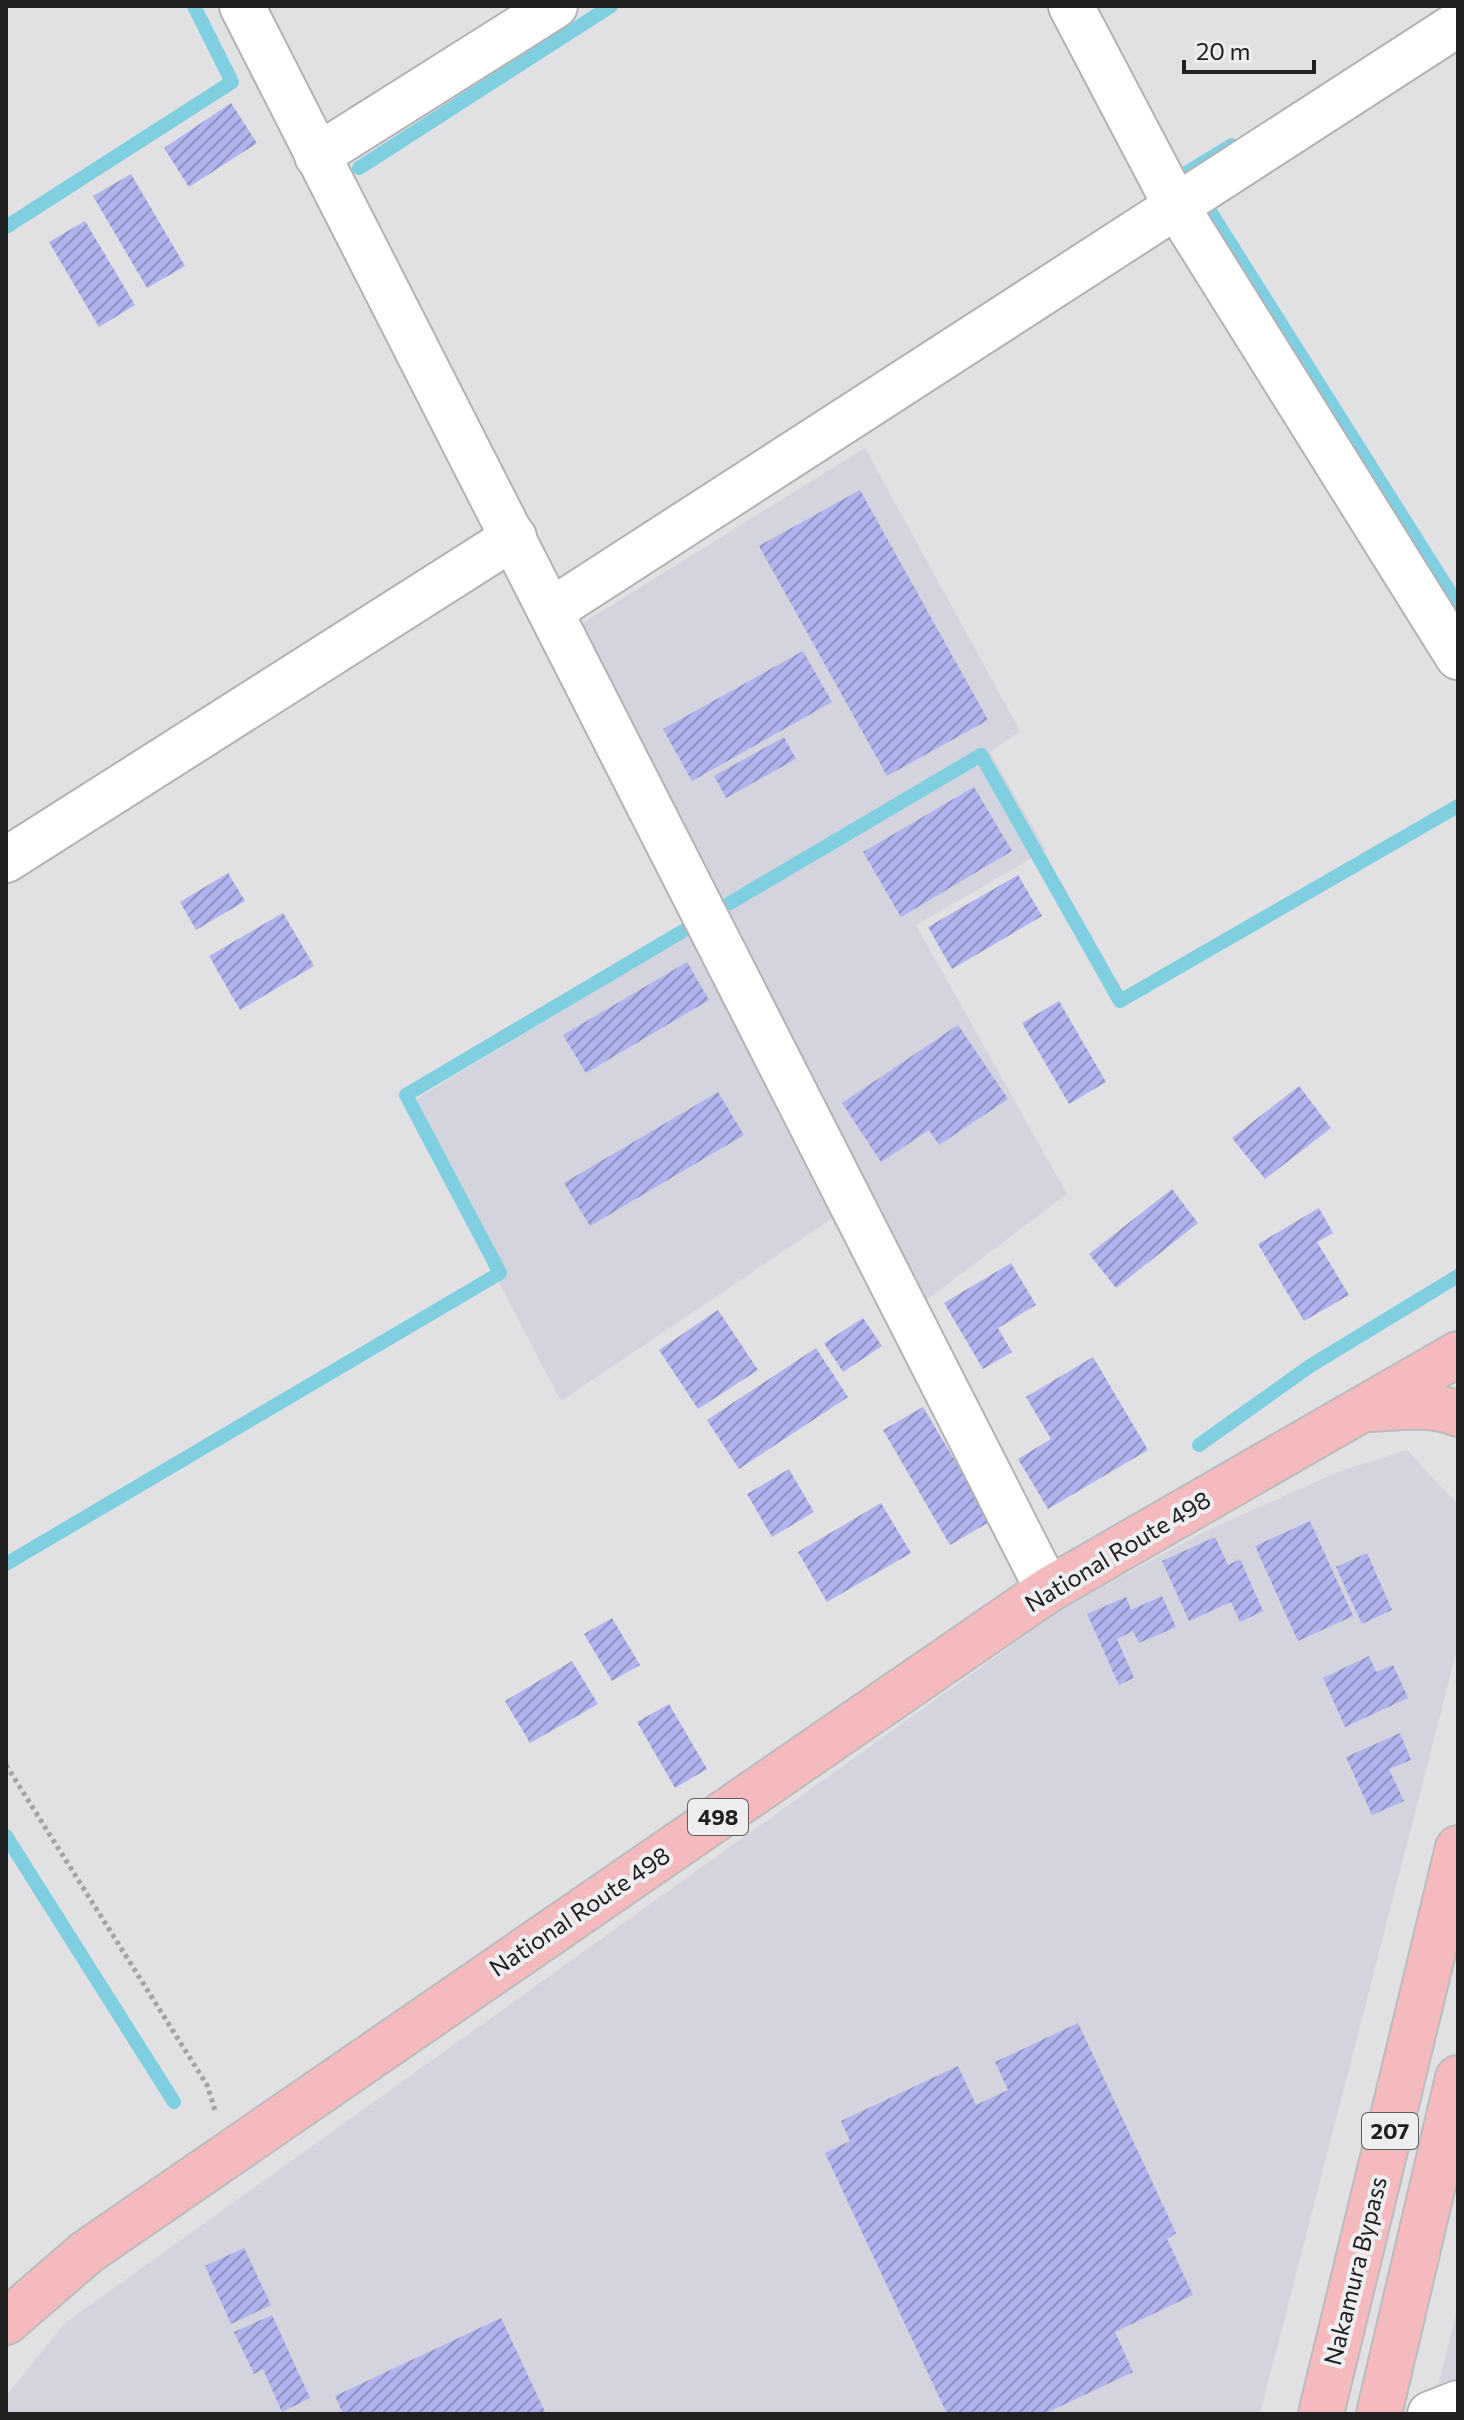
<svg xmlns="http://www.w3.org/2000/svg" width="1464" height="2420" viewBox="0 0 1464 2420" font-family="Commissioner,sans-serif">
	<defs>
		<pattern id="building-hatch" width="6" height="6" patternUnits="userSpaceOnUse" patternTransform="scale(2)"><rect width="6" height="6" fill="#b0b3ed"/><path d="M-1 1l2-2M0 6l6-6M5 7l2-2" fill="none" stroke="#8f91c0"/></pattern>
	</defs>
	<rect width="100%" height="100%" fill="#e1e1e4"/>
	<!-- built -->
	<g fill="#d3d4de">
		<path d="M 865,448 L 1020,731 L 990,752 L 1046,850 L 916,925 L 1067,1194 L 921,1304 L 858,1201 L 561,1401 L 406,1105 L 690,934 L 544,647 Z"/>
		<path d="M 1407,1450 L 1458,1505 L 1458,1646 L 1260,2414 L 6,2414 L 6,2396 L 65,2323 L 1065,1607 L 1206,1531 L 1338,1472 Z"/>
		<path d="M 1458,2306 L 1458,2408 L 1431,2414 Z"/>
	</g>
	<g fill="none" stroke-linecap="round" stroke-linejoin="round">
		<!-- stream -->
		<g stroke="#7fcfe1" stroke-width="14">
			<path d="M 1232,145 L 1186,173 L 1458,605"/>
			<path d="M 359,168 L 611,6"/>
			<path d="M 6,227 L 232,82 L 194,6"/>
			<path d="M 730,903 L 981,755 L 1120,1001 L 1458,806"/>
			<path d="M 1199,1445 L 1310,1366 L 1458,1276"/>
			<path d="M 6,1564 L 500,1273 L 406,1095 L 683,931"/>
			<path d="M 6,1836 L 174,2102"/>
		</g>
	</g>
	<!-- building -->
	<g fill="url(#building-hatch)">
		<path d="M 231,103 L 257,143 L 189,187 L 164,148 Z"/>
		<path d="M 131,174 L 185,266 L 147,288 L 93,196 Z"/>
		<path d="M 85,221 L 135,305 L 99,327 L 49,242 Z"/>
		<path d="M 860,490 L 988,720 L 887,776 L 759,546 Z"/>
		<path d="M 803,651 L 832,702 L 692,781 L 663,729 Z"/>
		<path d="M 784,737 L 796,759 L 726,798 L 714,776 Z"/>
		<path d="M 974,787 L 1012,851 L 901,917 L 863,852 Z"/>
		<path d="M 228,873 L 245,901 L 196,930 L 180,902 Z"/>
		<path d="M 1018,875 L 1042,916 L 952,969 L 928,927 Z"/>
		<path d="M 283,913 L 314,966 L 240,1010 L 209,956 Z"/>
		<path d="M 687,962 L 709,1000 L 586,1073 L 563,1035 Z"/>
		<path d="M 1059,1001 L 1106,1082 L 1069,1104 L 1022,1023 Z"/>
		<path d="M 958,1025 L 1008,1099 L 939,1145 L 929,1130 L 881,1162 L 842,1103 Z"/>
		<path d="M 1299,1086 L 1331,1128 L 1265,1179 L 1232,1138 Z"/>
		<path d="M 718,1092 L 744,1135 L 590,1226 L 564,1183 Z"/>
		<path d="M 1172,1189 L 1198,1223 L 1116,1288 L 1089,1254 Z"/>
		<path d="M 1319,1208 L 1333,1233 L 1317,1242 L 1349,1295 L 1304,1321 L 1258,1244 Z"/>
		<path d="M 1011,1263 L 1036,1305 L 998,1328 L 1012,1352 L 983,1369 L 944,1303 Z"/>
		<path d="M 718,1310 L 758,1370 L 698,1409 L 659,1350 Z"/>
		<path d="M 863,1318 L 882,1346 L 843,1372 L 824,1343 Z"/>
		<path d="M 816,1348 L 848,1397 L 739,1469 L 707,1420 Z"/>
		<path d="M 1093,1357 L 1148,1450 L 1048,1509 L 1018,1459 L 1051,1439 L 1026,1397 Z"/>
		<path d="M 923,1407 L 991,1521 L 950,1545 L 883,1430 Z"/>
		<path d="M 789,1469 L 814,1512 L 772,1537 L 747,1494 Z"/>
		<path d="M 881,1503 L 911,1553 L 827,1602 L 798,1552 Z"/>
		<path d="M 1310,1521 L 1353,1616 L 1298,1641 L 1255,1546 Z"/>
		<path d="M 1215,1537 L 1228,1565 L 1240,1559 L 1263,1611 L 1240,1622 L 1231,1602 L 1189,1621 L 1162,1561 Z"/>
		<path d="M 1367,1553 L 1392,1610 L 1362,1624 L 1336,1567 Z"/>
		<path d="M 1162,1596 L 1176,1627 L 1139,1643 L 1133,1631 L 1117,1639 L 1134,1678 L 1119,1685 L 1087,1614 L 1126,1597 L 1131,1610 Z"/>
		<path d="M 612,1618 L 640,1665 L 612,1681 L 584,1634 Z"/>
		<path d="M 1369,1656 L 1376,1672 L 1393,1665 L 1408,1698 L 1345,1727 L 1323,1678 Z"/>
		<path d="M 572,1661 L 598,1704 L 530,1743 L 505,1701 Z"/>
		<path d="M 669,1704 L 707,1769 L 675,1788 L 637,1722 Z"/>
		<path d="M 1400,1733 L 1411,1760 L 1389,1769 L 1404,1801 L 1372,1815 L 1346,1757 Z"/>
		<path d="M 1078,2023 L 1176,2233 L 1167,2239 L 1193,2295 L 1115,2332 L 1133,2372 L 1044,2414 L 947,2414 L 825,2153 L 850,2141 L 841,2121 L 958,2066 L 976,2105 L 1008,2090 L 995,2062 Z"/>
		<path d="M 244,2248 L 271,2305 L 231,2324 L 205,2266 Z"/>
		<path d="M 272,2315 L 310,2398 L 282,2412 L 263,2369 L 254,2374 L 234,2332 Z"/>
		<path d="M 501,2318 L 546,2414 L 343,2414 L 335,2396 Z"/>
	</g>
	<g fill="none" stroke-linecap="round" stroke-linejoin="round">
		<defs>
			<g id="street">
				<path d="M 242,6 L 1048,1590"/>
				<path d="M 1071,6 L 1175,204 L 1458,657"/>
				<path d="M 317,156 L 555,6"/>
				<path d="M 552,610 L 1458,24"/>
				<path d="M 6,860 L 514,537"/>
				<path d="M 1430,2414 L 1458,2403"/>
			</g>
			<g id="highway">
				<path d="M 1366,1409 C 1395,1408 1431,1402 1458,1414"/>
				<path d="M 6,2322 L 87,2252 L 1048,1590 L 1458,1354"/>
				<path d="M 1321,2414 L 1458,1848"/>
				<path d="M 1379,2414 L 1458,2078"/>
			</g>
		</defs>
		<!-- street casing -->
		<use href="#street" stroke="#b3b3b5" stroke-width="48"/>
		<!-- highway casing -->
		<use href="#highway" stroke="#bcbcbc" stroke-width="48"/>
		<!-- path -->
		<path stroke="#a3a3a5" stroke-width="5" stroke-dasharray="4 4" stroke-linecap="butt" d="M 6,1765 L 207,2085 L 215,2110"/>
		<!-- street -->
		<use href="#street" stroke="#fff" stroke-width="44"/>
		<!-- highway -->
		<use href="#highway" stroke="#f5babd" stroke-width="44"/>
	</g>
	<g text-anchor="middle" stroke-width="8" stroke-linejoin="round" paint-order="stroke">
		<!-- shield labels -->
		<g fill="#eeeef1" stroke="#5e5e5f" stroke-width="2">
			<rect x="688" y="1799" width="60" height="36" rx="6"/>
			<rect x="1362" y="2113" width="56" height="36" rx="6"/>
		</g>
		<g font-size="22" font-weight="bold" fill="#202021">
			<text x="718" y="1825">498</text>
			<text x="1390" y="2139">207</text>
		</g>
		<!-- street labels -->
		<g font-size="24" fill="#202021" stroke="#eeeef1">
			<text transform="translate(1118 1552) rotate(-31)" y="8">National Route 498</text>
			<text transform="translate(580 1912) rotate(-34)" y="8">National Route 498</text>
			<text transform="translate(1356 2271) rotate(-76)" y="8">Nakamura Bypass</text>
		</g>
	</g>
	<!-- border -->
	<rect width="1464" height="2420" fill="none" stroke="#202021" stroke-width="16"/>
	<!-- scale -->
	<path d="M1184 60v12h130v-12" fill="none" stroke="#202021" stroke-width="4"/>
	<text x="1196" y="60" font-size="24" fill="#202021" stroke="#eeeef1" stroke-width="6" paint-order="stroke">20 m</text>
</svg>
